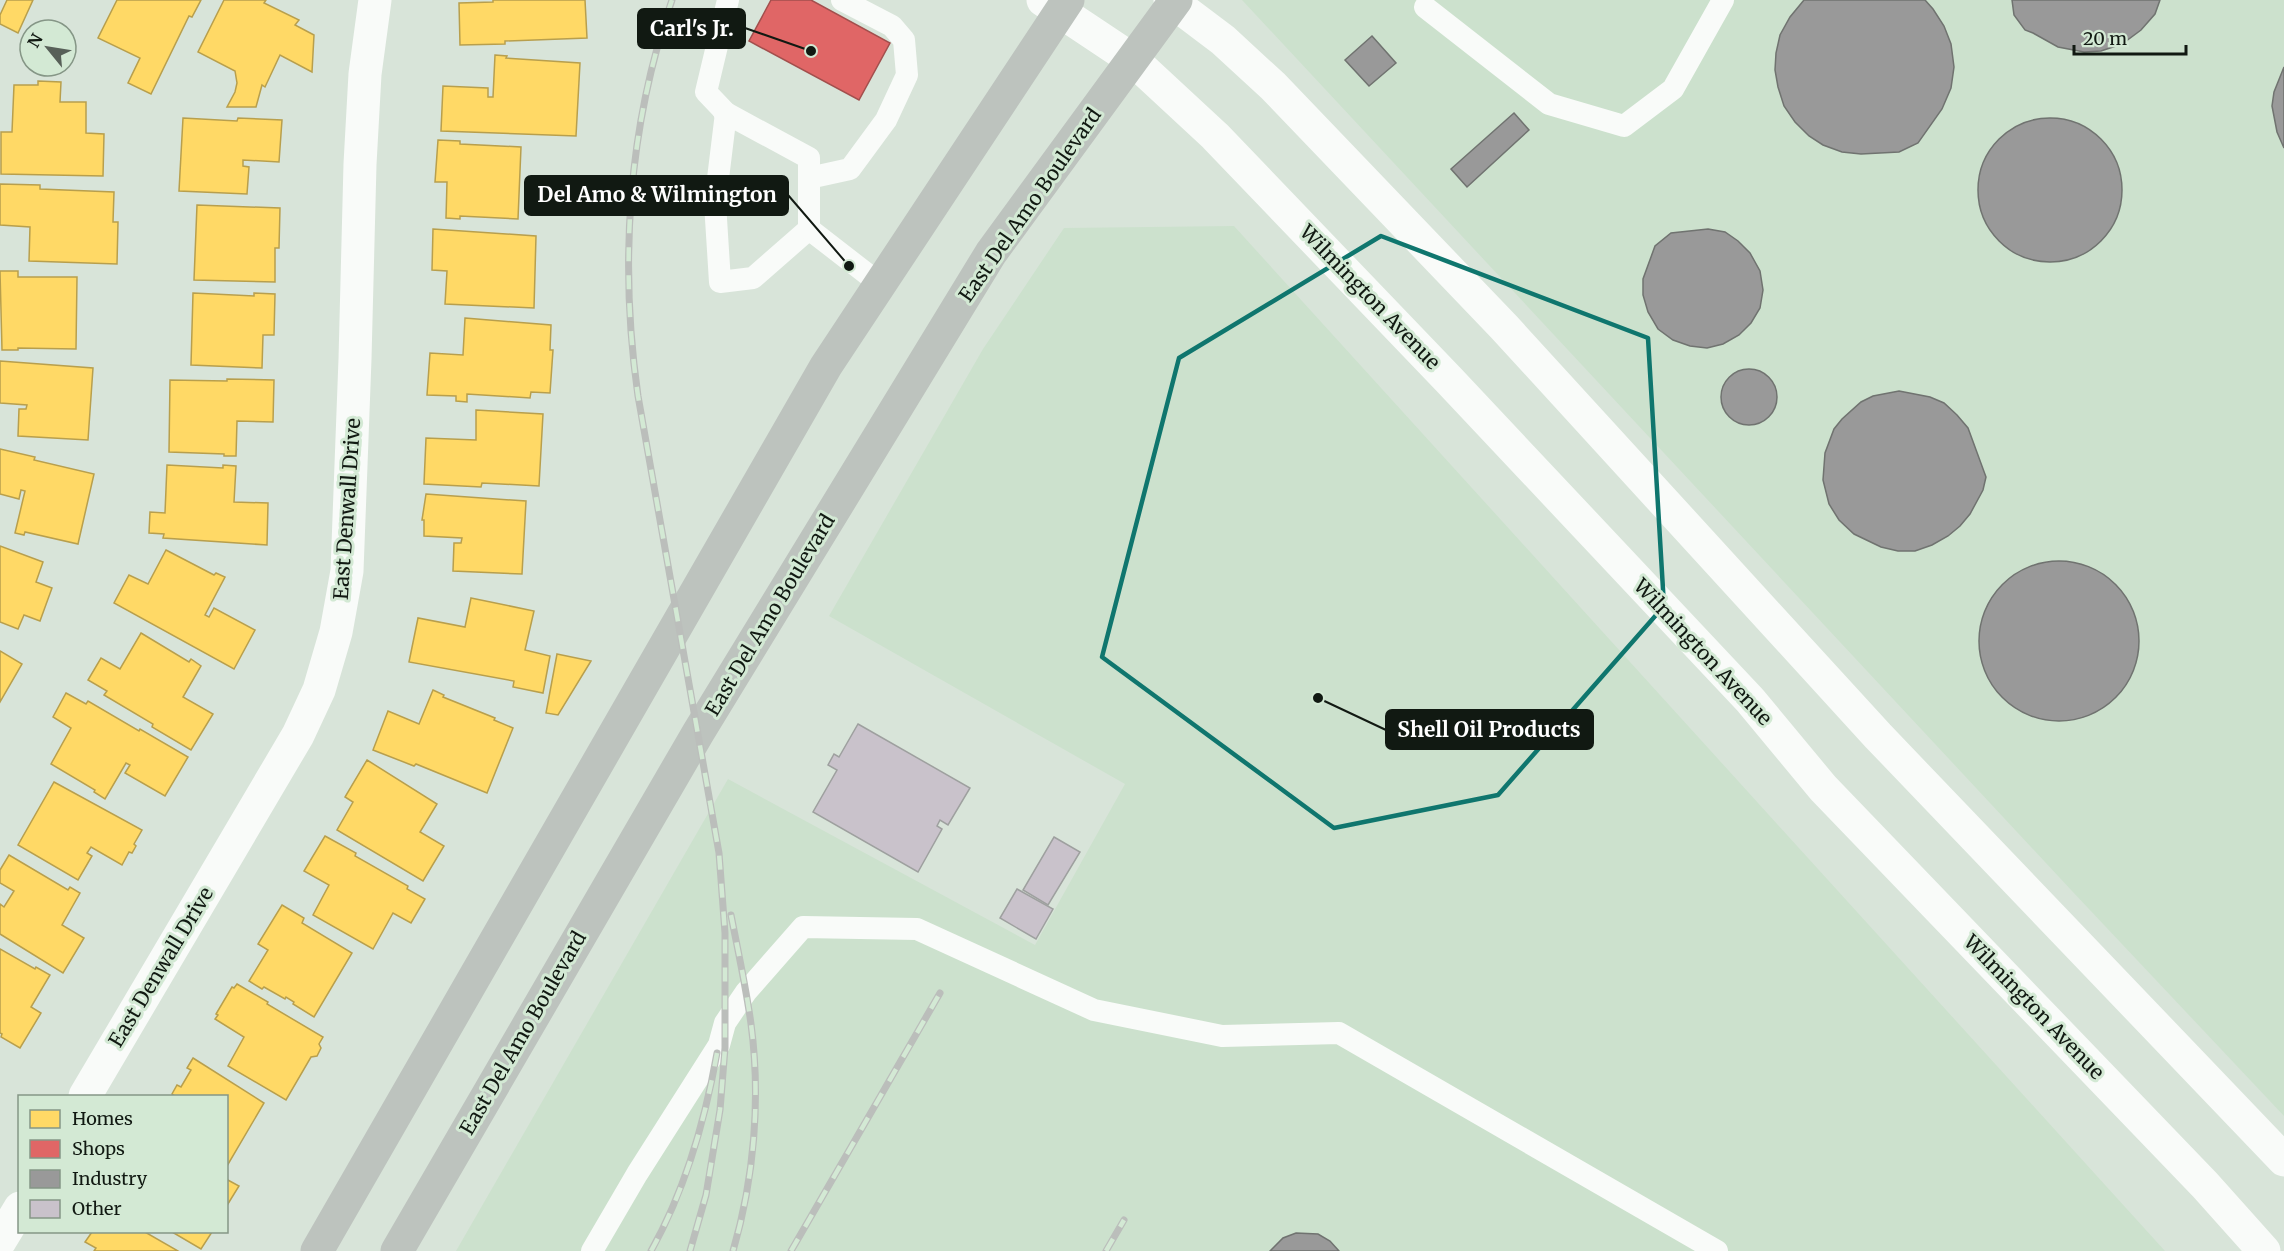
<svg xmlns="http://www.w3.org/2000/svg" width="2284" height="1251" viewBox="0 0 2284 1251" font-family="Merriweather,serif">
	<rect width="100%" height="100%" fill="#d8e4d9"/>
	<!-- built -->
	<g fill="#cce1cd">
		<path d="M 1242,0 L 2284,0 L 2284,1116 L 2072,891 Z"/>
		<path d="M 1234,226 L 2165,1251 L 456,1251 L 728,779 L 1035,945 L 1125,784 L 829,616 L 983,349 L 1064,228 Z"/>
	</g>
	<!-- homes -->
	<g fill="#ffd966" stroke="#b89f4d" stroke-width="1.5">
		<path d="M 7,0 L 33,0 L 18,33 L 0,24 L 0,15 Z"/>
		<path d="M 117,0 L 201,0 L 192,17 L 189,16 L 151,94 L 128,83 L 140,58 L 98,38 Z"/>
		<path d="M 224,0 L 266,0 L 264,3 L 299,20 L 295,25 L 314,35 L 312,72 L 280,55 L 265,87 L 262,85 L 256,107 L 227,107 L 235,92 L 237,83 L 235,71 L 198,52 Z"/>
		<path d="M 493,0 L 585,0 L 587,38 L 505,41 L 505,44 L 460,45 L 459,3 L 493,2 Z"/>
		<path d="M 495,55 L 507,56 L 506,58 L 580,63 L 576,136 L 441,131 L 443,86 L 488,88 L 488,97 L 493,97 Z"/>
		<path d="M 38,81 L 61,82 L 60,102 L 86,102 L 86,133 L 104,134 L 103,176 L 1,174 L 1,132 L 12,132 L 14,85 L 38,85 Z"/>
		<path d="M 183,118 L 237,121 L 238,118 L 282,120 L 279,162 L 243,160 L 243,166 L 249,167 L 247,194 L 179,191 Z"/>
		<path d="M 438,140 L 460,141 L 460,144 L 521,147 L 518,219 L 460,216 L 460,219 L 446,218 L 447,182 L 435,182 Z"/>
		<path d="M 0,184 L 40,185 L 40,189 L 114,192 L 113,222 L 118,222 L 117,264 L 29,261 L 30,227 L 0,225 Z"/>
		<path d="M 197,205 L 280,208 L 279,248 L 275,248 L 275,282 L 194,280 Z"/>
		<path d="M 433,229 L 536,236 L 534,308 L 445,304 L 447,271 L 432,270 Z"/>
		<path d="M 0,271 L 18,271 L 18,277 L 77,277 L 76,349 L 18,348 L 18,350 L 2,350 Z"/>
		<path d="M 193,293 L 254,296 L 254,293 L 275,294 L 274,335 L 263,335 L 262,368 L 191,365 Z"/>
		<path d="M 465,318 L 551,325 L 550,350 L 553,350 L 550,393 L 531,392 L 530,398 L 467,394 L 467,402 L 456,401 L 456,396 L 427,395 L 430,353 L 463,355 Z"/>
		<path d="M 0,361 L 93,368 L 88,440 L 18,436 L 19,409 L 26,409 L 27,405 L 0,403 Z"/>
		<path d="M 227,379 L 274,380 L 273,422 L 237,421 L 236,456 L 224,456 L 224,454 L 169,452 L 170,380 L 227,381 Z"/>
		<path d="M 476,410 L 543,414 L 539,486 L 482,483 L 481,487 L 424,484 L 426,438 L 476,440 Z"/>
		<path d="M 0,449 L 35,457 L 34,460 L 94,474 L 78,544 L 25,532 L 24,535 L 15,533 L 25,491 L 21,490 L 19,499 L 0,494 Z"/>
		<path d="M 167,465 L 223,468 L 223,465 L 236,466 L 234,502 L 268,503 L 267,545 L 163,538 L 164,534 L 149,533 L 150,512 L 165,513 Z"/>
		<path d="M 426,494 L 526,501 L 522,574 L 453,571 L 454,543 L 461,543 L 462,538 L 424,536 L 424,520 L 422,520 Z"/>
		<path d="M 0,546 L 43,562 L 36,582 L 52,588 L 40,621 L 24,615 L 18,629 L 0,622 Z"/>
		<path d="M 166,550 L 214,575 L 216,573 L 225,577 L 205,615 L 209,617 L 214,608 L 255,630 L 234,669 L 114,603 L 129,575 L 148,584 Z"/>
		<path d="M 471,598 L 534,611 L 525,650 L 550,656 L 543,693 L 513,687 L 514,681 L 409,662 L 418,618 L 465,627 Z"/>
		<path d="M 141,633 L 189,662 L 191,659 L 201,666 L 183,697 L 213,714 L 191,750 L 152,727 L 153,724 L 104,695 L 107,691 L 88,680 L 101,658 L 120,669 Z"/>
		<path d="M 0,651 L 22,664 L 0,702 Z"/>
		<path d="M 557,654 L 591,661 L 558,715 L 546,713 Z"/>
		<path d="M 433,690 L 444,695 L 443,697 L 495,718 L 494,720 L 513,728 L 487,793 L 416,764 L 414,766 L 373,750 L 388,711 L 419,724 Z"/>
		<path d="M 66,693 L 86,704 L 88,701 L 139,731 L 140,729 L 188,757 L 165,796 L 125,773 L 130,765 L 126,763 L 105,799 L 94,792 L 95,790 L 51,764 L 71,728 L 53,717 Z"/>
		<path d="M 367,760 L 437,804 L 420,832 L 444,846 L 423,881 L 337,830 L 353,802 L 345,797 Z"/>
		<path d="M 54,782 L 142,830 L 134,844 L 136,846 L 132,853 L 129,852 L 122,865 L 91,847 L 87,853 L 92,856 L 78,880 L 18,845 Z"/>
		<path d="M 325,836 L 356,853 L 355,856 L 408,886 L 407,889 L 425,899 L 411,923 L 393,913 L 373,949 L 313,915 L 329,885 L 304,871 Z"/>
		<path d="M 9,855 L 68,890 L 70,887 L 80,893 L 62,925 L 84,938 L 63,973 L 0,934 L 0,904 L 4,907 L 14,891 L 0,883 L 0,870 Z"/>
		<path d="M 282,905 L 304,918 L 302,923 L 352,953 L 314,1017 L 293,1004 L 294,1002 L 286,997 L 285,999 L 264,987 L 262,989 L 249,981 L 268,950 L 258,944 Z"/>
		<path d="M 0,949 L 35,969 L 36,967 L 50,975 L 31,1007 L 41,1013 L 20,1048 L 1,1037 L 2,1034 L 0,1033 Z"/>
		<path d="M 237,984 L 268,1002 L 267,1004 L 323,1037 L 319,1044 L 321,1048 L 317,1056 L 311,1057 L 286,1100 L 228,1066 L 244,1037 L 215,1019 L 218,1015 L 216,1014 L 232,987 L 234,988 Z"/>
		<path d="M 193,1058 L 264,1103 L 227,1166 L 226,1096 L 175,1096 L 172,1094 L 177,1085 L 181,1087 L 191,1070 L 187,1068 Z"/>
		<path d="M 226,1179 L 239,1186 L 226,1207 Z"/>
		<path d="M 92,1232 L 145,1232 L 178,1251 L 94,1251 L 96,1248 L 85,1242 Z"/>
		<path d="M 172,1232 L 212,1232 L 201,1249 Z"/>
	</g>
	<!-- shops -->
	<path fill="#e06666" stroke="#a24f4d" stroke-width="1.5" d="M 771,0 L 811,0 L 890,43 L 859,100 L 749,41 Z"/>
	<!-- industry -->
	<g fill="#999" stroke="#707370" stroke-width="1.5">
		<path d="M 1804,0 L 1925,0 L 1933,9 L 1944,26 L 1951,44 L 1954,67 L 1951,88 L 1942,109 L 1918,143 L 1899,152 L 1861,154 L 1842,152 L 1823,145 L 1809,136 L 1795,122 L 1784,106 L 1778,87 L 1775,70 L 1776,53 L 1780,35 L 1790,17 Z"/>
		<path d="M 2012,0 L 2160,0 L 2155,14 L 2141,30 L 2122,44 L 2101,51 L 2084,52 L 2058,47 L 2033,33 L 2025,30 L 2014,15 Z"/>
		<path d="M 1372,36 L 1396,63 L 1369,86 L 1345,60 Z"/>
		<path d="M 2284,67 L 2284,148 L 2277,132 L 2272,106 L 2274,92 Z"/>
		<path d="M 1514,113 L 1529,130 L 1467,187 L 1451,169 Z"/>
		<circle cx="2050" cy="190" r="72"/>
		<path d="M 1708,229 L 1725,232 L 1738,241 L 1750,253 L 1760,271 L 1763,290 L 1760,308 L 1751,323 L 1739,335 L 1723,344 L 1707,348 L 1690,346 L 1673,340 L 1658,329 L 1648,312 L 1643,295 L 1643,279 L 1655,246 L 1671,233 Z"/>
		<circle cx="1749" cy="397" r="28"/>
		<path d="M 1899,391 L 1930,397 L 1944,403 L 1957,415 L 1968,428 L 1986,477 L 1983,490 L 1970,514 L 1960,526 L 1948,536 L 1932,545 L 1915,551 L 1898,551 L 1881,547 L 1854,534 L 1839,520 L 1829,504 L 1823,480 L 1825,453 L 1834,429 L 1842,419 L 1861,402 L 1873,396 Z"/>
		<circle cx="2059" cy="641" r="80"/>
		<path d="M 1296,1233 L 1318,1234 L 1330,1241 L 1339,1251 L 1270,1251 L 1283,1238 Z"/>
	</g>
	<!-- building -->
	<g fill="#c9c2cb" stroke="#9ea09f" stroke-width="1.5">
		<path d="M 858,724 L 970,788 L 948,825 L 940,820 L 937,826 L 942,829 L 918,872 L 813,812 L 837,770 L 828,765 L 834,754 L 839,757 Z"/>
		<path d="M 1054,837 L 1080,852 L 1048,905 L 1023,890 Z"/>
		<path d="M 1017,889 L 1053,909 L 1036,939 L 1000,918 Z"/>
	</g>
	<g fill="none" stroke-linecap="round" stroke-linejoin="round">
		<!-- lane -->
		<g stroke="#f9fbf9" stroke-width="22">
			<path d="M 728,0 L 706,92 L 726,113 L 715,203 L 720,282 L 753,278 L 809,229 L 880,284"/>
			<path d="M 1425,7 L 1549,104 L 1624,126 L 1673,89 L 1723,0"/>
			<path d="M 724,112 L 809,158 L 809,229"/>
			<path d="M 809,178 L 850,169 L 886,120 L 907,75 L 904,40 L 892,26 L 842,0"/>
			<path d="M 592,1251 L 637,1174 L 719,1045 L 725,1023 L 746,992 L 803,927 L 917,929 L 1094,1010 L 1222,1036 L 1339,1033 L 1717,1251"/>
		</g>
		<!-- street -->
		<g stroke="#f9fbf9" stroke-width="33">
			<path d="M 85,1096 L 298,735 L 319,690 L 336,632 L 347,571 L 355,359 L 360,164 L 365,74 L 375,0"/>
			<path d="M 0,1241 L 20,1208"/>
		</g>
		<!-- secondary -->
		<g stroke="#f9fbf9" stroke-width="33">
			<path d="M 1043,0 L 1133,60 L 1215,136 L 1449,380 L 1750,700 L 1823,788 L 2205,1185 L 2264,1251"/>
			<path d="M 1170,0 L 1223,40 L 1273,86 L 1504,327 L 1878,736 L 2284,1160"/>
		</g>
		<!-- primary -->
		<g stroke="#bdc3be" stroke-width="33">
			<path d="M 317,1251 L 826,366 L 1068,0"/>
			<path d="M 397,1251 L 698,733 L 991,253 L 1176,0"/>
		</g>
		<defs>
			<g id="rail">
				<path d="M 672,0 C 628,127 619,263 638,396 L 719,853 L 725,933 L 725,1048 L 720,1110 L 706,1195 L 690,1251"/>
				<path d="M 731,915 C 738,951 746,987 751,1024 C 761,1099 754,1179 733,1251"/>
				<path d="M 651,1251 C 685,1190 705,1121 717,1053"/>
				<path d="M 791,1251 L 940,993"/>
				<path d="M 1106,1251 L 1124,1220"/>
			</g>
		</defs>
		<!-- rail casing -->
		<use href="#rail" stroke="#bbbebb" stroke-width="7"/>
		<!-- rail -->
		<use href="#rail" stroke="#d3e9d4" stroke-width="4.5" stroke-dasharray="14" stroke-linecap="butt"/>
	</g>
	<!-- marked area -->
	<path fill="none" stroke="#0f766e" stroke-width="4.5" stroke-linejoin="round" d="M 1381,236 L 1648,338 L 1664,606 L 1498,795 L 1334,828 L 1102,657 L 1179,358 Z"/>
	<g text-anchor="middle" stroke-width="6" stroke-linejoin="round" paint-order="stroke">
		<!-- street labels -->
		<g font-size="20" fill="#111912" stroke="#d3e9d4">
			<text transform="translate(1030 205) rotate(-55)" y="7">East Del Amo Boulevard</text>
			<text transform="translate(1370 297) rotate(46)" y="7">Wilmington Avenue</text>
			<text transform="translate(347 509) rotate(-86)" y="7">East Denwall Drive</text>
			<text transform="translate(770 615) rotate(-59)" y="7">East Del Amo Boulevard</text>
			<text transform="translate(1703 652) rotate(47)" y="7">Wilmington Avenue</text>
			<text transform="translate(161 967) rotate(-59)" y="7">East Denwall Drive</text>
			<text transform="translate(2034 1007) rotate(46)" y="7">Wilmington Avenue</text>
			<text transform="translate(523 1033) rotate(-60)" y="7">East Del Amo Boulevard</text>
		</g>
	</g>
	<!-- callouts -->
	<path fill="none" stroke="#111912" stroke-width="2" d="M811 51L745 28M849 266L788 195M1318 698L1386 730"/>
	<g fill="#111912" stroke="#d3e9d4" stroke-width="2">
		<circle cx="811" cy="51" r="6"/>
		<circle cx="849" cy="266" r="6"/>
		<circle cx="1318" cy="698" r="6"/>
	</g>
	<g fill="#111912" stroke="#111912" stroke-width="2">
		<rect x="638" y="9" width="107" height="39" rx="6"/>
		<rect x="525" y="176" width="263" height="39" rx="6"/>
		<rect x="1386" y="710" width="207" height="39" rx="6"/>
	</g>
	<g font-size="21" text-anchor="middle" font-weight="bold" fill="#fff">
		<text x="692" y="36">Carl's Jr.</text>
		<text x="657" y="202">Del Amo &amp; Wilmington</text>
		<text x="1489" y="737">Shell Oil Products</text>
	</g>
	<!-- legend -->
	<rect x="18" y="1095" width="210" height="138" fill="#d3e9d4" stroke="#859686" stroke-width="1.5"/>
	<rect x="30" y="1110" width="30" height="18" fill="#ffd966" stroke="#859686" stroke-width="1.5"/>
	<text x="72" y="1125" font-size="18" fill="#111912">Homes</text>
	<rect x="30" y="1140" width="30" height="18" fill="#e06666" stroke="#859686" stroke-width="1.5"/>
	<text x="72" y="1155" font-size="18" fill="#111912">Shops</text>
	<rect x="30" y="1170" width="30" height="18" fill="#999999" stroke="#859686" stroke-width="1.5"/>
	<text x="72" y="1185" font-size="18" fill="#111912">Industry</text>
	<rect x="30" y="1200" width="30" height="18" fill="#c9c2cb" stroke="#859686" stroke-width="1.5"/>
	<text x="72" y="1215" font-size="18" fill="#111912">Other</text>
	<!-- north arrow -->
	<g transform="translate(48 48) rotate(300)"><circle r="28" fill="#d3e9d4" stroke="#859686" stroke-width="1.5"/>
	<path d="M0-4.5L10 22L0 15L-10 22Z" fill="#576058"/>
	<text y="-9" font-size="16" font-weight="bold" text-anchor="middle" fill="#111912">N</text>
	</g>
	<!-- scale -->
	<path d="M2074 45v9h112v-9" fill="none" stroke="#111912" stroke-width="3"/>
	<text x="2083" y="45" font-size="18" fill="#111912" stroke="#d3e9d4" stroke-width="4.5" paint-order="stroke">20 m</text>
</svg>
